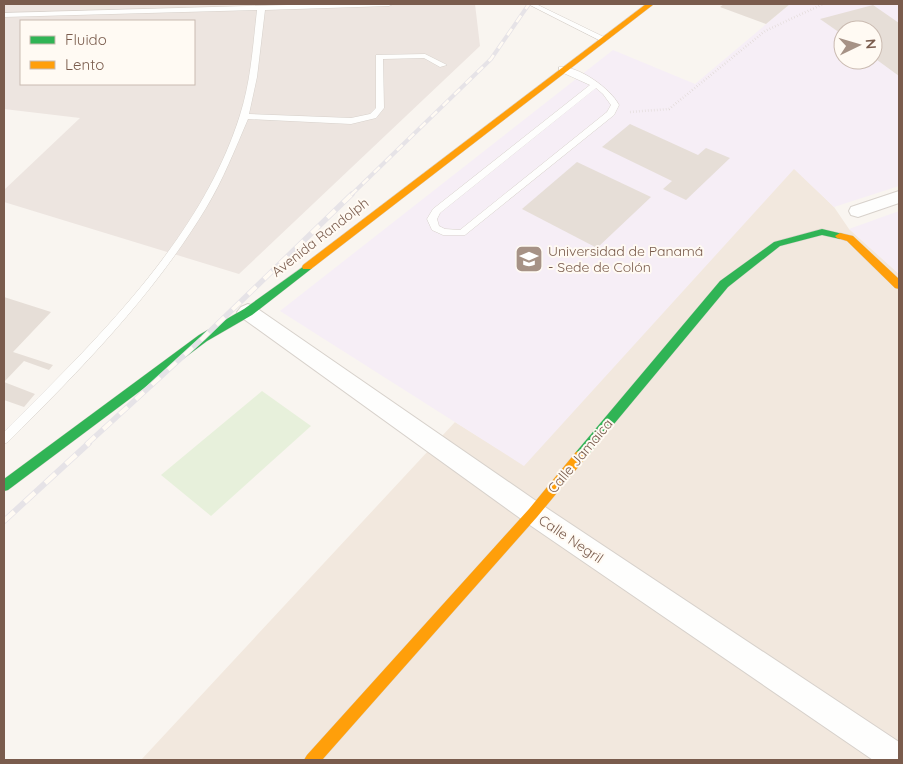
<svg xmlns="http://www.w3.org/2000/svg" width="903" height="764" viewBox="0 0 903 764" font-family="Quicksand,sans-serif">
	<rect width="100%" height="100%" fill="#f9f5f0"/>
	<!-- residential -->
	<path fill="#f2e8de" d="M 794,168 L 834,207 L 849,229 L 899,274 L 899,760 L 141,760 L 455,422 L 524,465 Z"/>
	<!-- industrial -->
	<path fill="#ede5e0" fill-rule="evenodd" d="M 4,4 L 475,4 L 480,46 L 239,274 L 4,202 L 4,190 L 80,118 L 4,109 ZM 21,21 L 194,21 L 194,84 L 21,84 Z"/>
	<!-- education -->
	<g fill="#f6eef6" fill-rule="evenodd">
		<path d="M 790,4 L 899,4 L 899,186 L 834,207 L 794,169 L 524,466 L 280,311 L 613,50 L 695,84 ZM 843,30 L 873,30 L 873,60 L 843,60 Z"/>
		<path d="M 899,211 L 899,274 L 849,229 Z"/>
	</g>
	<!-- green -->
	<path fill="#e7f0db" d="M 262,391 L 311,426 L 211,516 L 161,475 Z"/>
	<!-- building -->
	<g fill="#e6ded7">
		<path d="M 724,4 L 790,4 L 766,24 L 720,7 Z"/>
		<path d="M 873,5 L 899,23 L 899,76 L 873,57 L 873,30 L 843,30 L 843,35 L 820,19 Z"/>
		<path d="M 630,124 L 698,155 L 706,148 L 730,158 L 686,200 L 663,189 L 672,181 L 602,147 Z"/>
		<path d="M 577,162 L 651,197 L 597,248 L 522,209 Z"/>
		<path d="M 4,297 L 51,312 L 13,352 L 53,365 L 49,370 L 24,361 L 4,382 Z"/>
		<path d="M 4,382 L 35,394 L 24,407 L 4,400 Z"/>
	</g>
	<g fill="none" stroke-linecap="round" stroke-linejoin="round">
		<defs>
			<g id="lane">
				<path d="M 321,4 L 393,4 L 389,6 L 265,10 L 257,77 L 249,114 L 351,118 L 370,114 L 376,108 L 376,55 L 425,54 L 447,65 L 440,67 L 424,58 L 383,59 L 384,108 L 376,118 L 351,124 L 248,119 C 235,149 223,180 206,208 C 153,296 80,370 8,442 L 4,444 L 4,432 C 94,342 201,240 240,115 C 251,81 253,45 257,10 L 4,17 L 4,13 Z"/>
				<path d="M 528,4 L 536,4 L 606,38 L 599,40 Z"/>
				<path d="M 559,67 C 578,65 611,89 619,105 L 614,115 L 465,235 L 443,235 L 432,230 L 427,219 L 433,209 L 590,85 L 559,71 ZM 596,88 L 603,94 L 611,105 L 607,112 L 460,230 L 445,229 L 439,226 L 437,219 L 440,213 Z"/>
			</g>
			<g id="street">
				<path d="M 899,191 L 899,203 L 858,217 L 851,215 L 849,211 L 851,207 Z"/>
				<path d="M 248,304 L 255,307 L 542,505 L 899,742 L 899,760 L 873,760 L 524,521 L 241,317 L 237,312 L 241,307 Z"/>
			</g>
			<g id="fast">
				<path d="M 822,229 L 843,234 L 845,236 L 840,239 L 822,235 L 780,246 L 728,287 L 584,460 L 580,461 L 576,460 L 574,456 L 576,452 L 720,281 L 774,242 Z"/>
				<path d="M 307,264 L 312,267 L 311,269 L 252,315 L 207,341 L 8,490 L 4,491 L 4,479 L 199,335 L 244,309 Z"/>
			</g>
			<g id="slow">
				<path d="M 646,4 L 654,4 L 311,269 L 303,269 L 302,267 L 303,265 Z"/>
				<path d="M 840,233 L 853,236 L 899,279 L 899,289 L 895,288 L 847,241 L 837,238 L 835,236 Z"/>
				<path d="M 580,451 L 584,452 L 586,456 L 584,460 L 537,517 L 322,760 L 304,760 L 307,755 L 529,509 L 576,452 Z"/>
			</g>
		</defs>
		<!-- lane casing -->
		<use href="#lane" stroke="#d7d1cb" stroke-width="1"/>
		<!-- street casing -->
		<use href="#street" stroke="#d7d1cb" stroke-width="2"/>
		<!-- fast casing -->
		<use href="#fast" stroke="#d9d2cb" stroke-width="1"/>
		<!-- slow casing -->
		<use href="#slow" stroke="#d9d2cb" stroke-width="1"/>
		<!-- path -->
		<path stroke="#dcd5d0" stroke-width="2.5" stroke-dasharray="0.5 2.5" stroke-linecap="butt" d="M 630,112 L 669,109 L 765,31 L 823,4"/>
		<!-- lane -->
		<use href="#lane" fill="#fefefd" fill-rule="evenodd"/>
		<!-- street -->
		<use href="#street" fill="#fefefd" fill-rule="evenodd"/>
		<!-- fast -->
		<use href="#fast" fill="#30b455" fill-rule="evenodd"/>
		<!-- slow -->
		<use href="#slow" fill="#ff9f0a" fill-rule="evenodd"/>
		<defs>
			<path id="rail-far2" d="M 351,195 L 491,59 L 529,4"/>
			<path id="rail-far1" d="M 87,444 L 203,338 L 352,194"/>
			<path id="rail" d="M 4,521 L 89,443"/>
		</defs>
		<!-- rail-far2 casing -->
		<use href="#rail-far2" stroke="#e6e3e7" stroke-width="4"/>
		<!-- rail-far1 casing -->
		<use href="#rail-far1" stroke="#e6e3e7" stroke-width="5.5"/>
		<!-- rail casing -->
		<use href="#rail" stroke="#e6e3e7" stroke-width="6"/>
		<!-- rail-far2 -->
		<use href="#rail-far2" stroke="#fffaf3" stroke-width="2.5" stroke-dasharray="8" stroke-linecap="butt"/>
		<!-- rail-far1 -->
		<use href="#rail-far1" stroke="#fffaf3" stroke-width="4" stroke-dasharray="11" stroke-linecap="butt"/>
		<!-- rail -->
		<use href="#rail" stroke="#fffaf3" stroke-width="4.5" stroke-dasharray="14" stroke-linecap="butt"/>
	</g>
	<!-- icons -->
	<defs>
		<symbol id="university-square" viewBox="-11 -11 22 22"><rect x="-9" y="-9" width="18" height="18" rx="4" fill="#a69286" stroke="#fffaf3"/><path d="M0-5L7-2L0 1L-7-2ZM-4 1L0 2.5L4 1V4Q0 6-4 4Z" fill="#fff"/></symbol>
	</defs>
	<g fill-rule="evenodd">
		<use href="#university-square" x="513" y="243" width="32" height="32"/>
	</g>
	<g text-anchor="middle" stroke-width="4" stroke-linejoin="round" paint-order="stroke">
		<!-- street labels -->
		<g font-size="14" fill="#7a5c4d" stroke="#fffaf3">
			<text transform="translate(320 237) rotate(-38)" y="5">Avenida Randolph</text>
			<text transform="translate(580 456) rotate(-50)" y="5">Calle Jamaica</text>
			<text transform="translate(571 539) rotate(34)" y="5">Calle Negril</text>
		</g>
		<!-- poi labels -->
		<g font-size="14" fill="#7a5c4d" stroke="#fffaf3" text-anchor="start">
			<text x="548" y="256">Universidad de Panamá<tspan x="548" dy="16">- Sede de Colón</tspan></text>
		</g>
	</g>
	<!-- border -->
	<rect width="903" height="764" fill="none" stroke="#7a5c4d" stroke-width="10"/>
	<!-- legend -->
	<rect x="20" y="20" width="175" height="65" fill="#fffaf3" stroke="#cabbb1"/>
	<rect x="30" y="36" width="25" height="8" fill="#30b455" stroke="#cabbb1"/>
	<text x="65" y="45" font-size="15" fill="#7a5c4d">Fluido</text>
	<rect x="30" y="61" width="25" height="8" fill="#ff9f0a" stroke="#cabbb1"/>
	<text x="65" y="70" font-size="15" fill="#7a5c4d">Lento</text>
	<!-- north arrow -->
	<g transform="translate(858 45) rotate(85)"><circle r="24" fill="#fffaf3" stroke="#cabbb1"/>
	<path d="M0-4L9 19L0 12L-9 19Z" fill="#a69286"/>
	<text y="-8" font-size="14" font-weight="bold" text-anchor="middle" fill="#7a5c4d">N</text>
	</g>
</svg>
